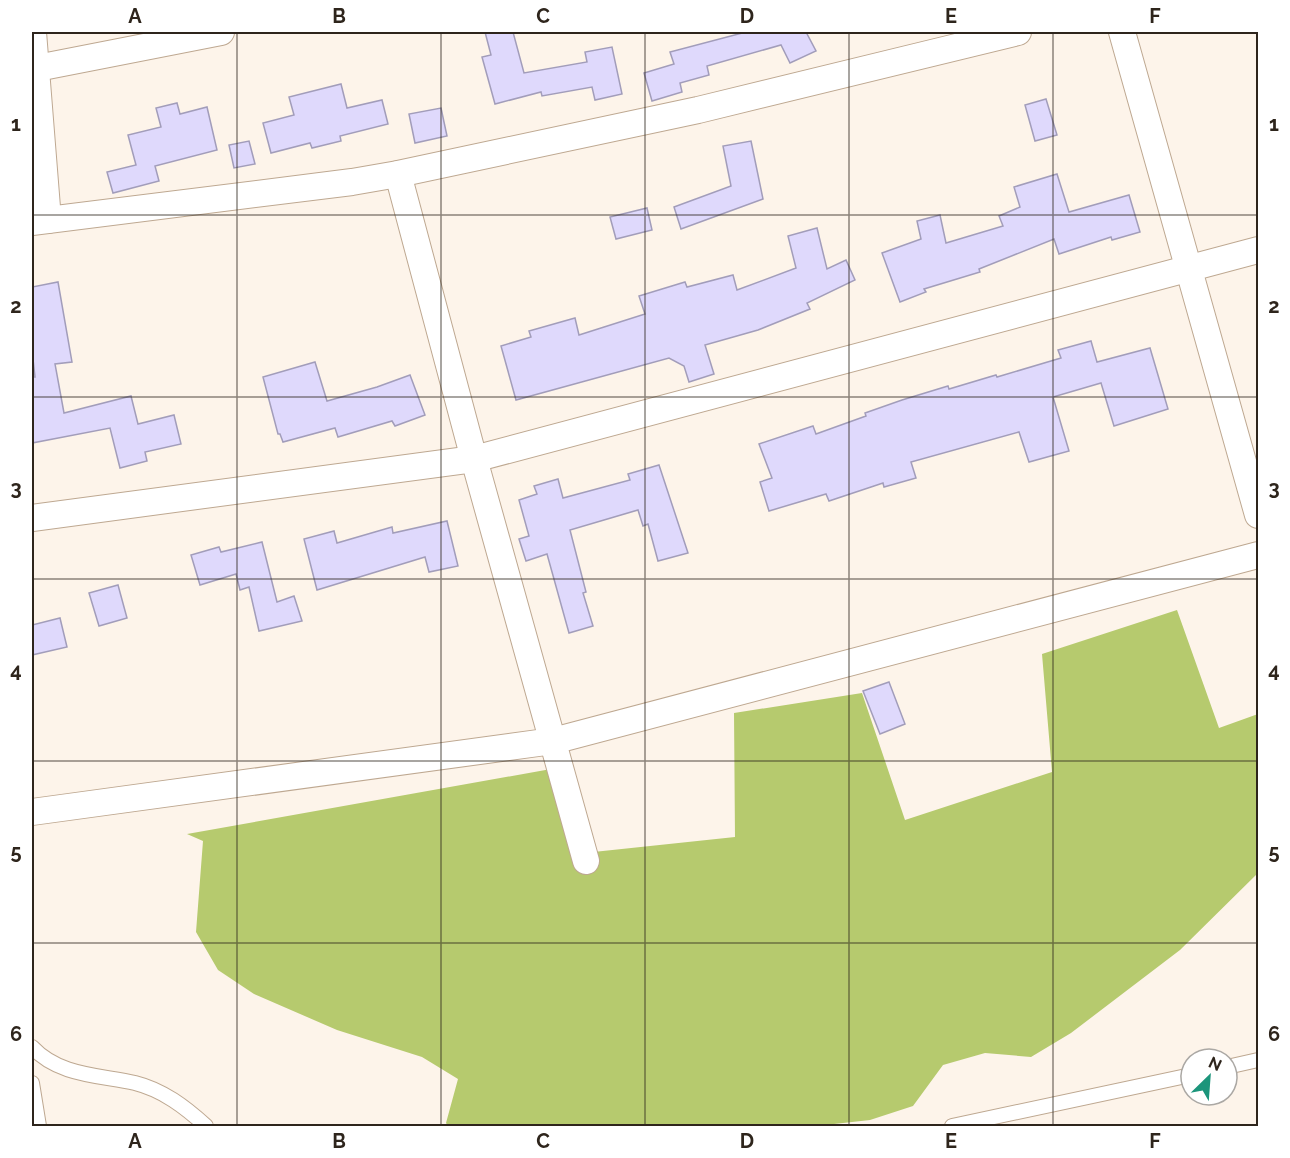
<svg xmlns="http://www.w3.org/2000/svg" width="1290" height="1158" viewBox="0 0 1290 1158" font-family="Raleway,sans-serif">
	<rect width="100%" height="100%" fill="#fdf4ea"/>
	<!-- forest -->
	<path fill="#b6ca6e" d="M 1177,610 L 1219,728 L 1258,714 L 1258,873 L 1180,950 L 1071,1033 L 1031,1057 L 985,1053 L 943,1065 L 913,1106 L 870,1120 L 816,1126 L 448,1126 L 446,1123 L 458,1079 L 422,1057 L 337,1030 L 254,994 L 218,970 L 196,932 L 203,841 L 187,834 L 551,769 L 584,853 L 735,837 L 734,713 L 862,693 L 905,820 L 1052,772 L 1042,654 Z"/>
	<!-- building -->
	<g fill="#dfd9fc" stroke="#a29dba" stroke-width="1.5">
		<path d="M 485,32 L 513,32 L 524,73 L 587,62 L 585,52 L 612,47 L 622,94 L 595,100 L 592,87 L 542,96 L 541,92 L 495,104 L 482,57 L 491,55 Z"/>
		<path d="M 746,32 L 806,32 L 816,51 L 790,63 L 781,45 L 707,66 L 709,75 L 680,83 L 682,92 L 652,101 L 644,73 L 674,64 L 670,52 Z"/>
		<path d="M 341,84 L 347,108 L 382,100 L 388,124 L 340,136 L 341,141 L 312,148 L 310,143 L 271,153 L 263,123 L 294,115 L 289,97 Z"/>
		<path d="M 1046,99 L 1057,135 L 1035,141 L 1025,105 Z"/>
		<path d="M 177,103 L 180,114 L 207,107 L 217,150 L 155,166 L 159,181 L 113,193 L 107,172 L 136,165 L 128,135 L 161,127 L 156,108 Z"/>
		<path d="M 441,108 L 447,136 L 415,143 L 409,114 Z"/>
		<path d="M 249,141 L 255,164 L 234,168 L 229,145 Z"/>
		<path d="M 751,141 L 763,199 L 681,229 L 674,207 L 731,186 L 723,146 Z"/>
		<path d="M 1057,174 L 1069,212 L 1129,195 L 1140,232 L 1112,240 L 1111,237 L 1059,254 L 1054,239 L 979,269 L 980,272 L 924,289 L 926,292 L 900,302 L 882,253 L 921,239 L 917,221 L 940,215 L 946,243 L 1003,226 L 999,216 L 1020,207 L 1014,187 Z"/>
		<path d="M 647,208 L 652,230 L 616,239 L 610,217 Z"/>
		<path d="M 817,228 L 827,269 L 846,260 L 855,280 L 807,303 L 810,309 L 758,330 L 705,345 L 714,374 L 689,382 L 684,366 L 669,358 L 516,400 L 501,346 L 531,337 L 529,331 L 575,318 L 579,335 L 645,314 L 639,296 L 685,282 L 687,287 L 733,275 L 737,290 L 796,268 L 788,236 Z"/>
		<path d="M 58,282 L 72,362 L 55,364 L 64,413 L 131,396 L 138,424 L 174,415 L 181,444 L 145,452 L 147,461 L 120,468 L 110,428 L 32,443 L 32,377 L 35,377 L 32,350 L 32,287 Z"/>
		<path d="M 1091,341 L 1097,362 L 1150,348 L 1168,409 L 1114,426 L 1101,383 L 1053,397 L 1069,451 L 1029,462 L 1019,432 L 911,462 L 916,478 L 884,487 L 883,483 L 829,501 L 826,494 L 769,511 L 760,482 L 772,478 L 759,444 L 813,426 L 816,434 L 866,416 L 865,413 L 902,400 L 948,386 L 949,389 L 996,375 L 997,377 L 1061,358 L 1058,350 Z"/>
		<path d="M 315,362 L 327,401 L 377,387 L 410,375 L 425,415 L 395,426 L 392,421 L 338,437 L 335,428 L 283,442 L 280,434 L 278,434 L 263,377 Z"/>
		<path d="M 659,465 L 688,553 L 658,561 L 648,524 L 643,526 L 638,510 L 570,530 L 586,592 L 583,593 L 593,626 L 569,633 L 547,554 L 526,561 L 519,539 L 529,536 L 519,500 L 537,494 L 534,486 L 558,479 L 563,498 L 630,480 L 628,474 Z"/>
		<path d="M 447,521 L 458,566 L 429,572 L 425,557 L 317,590 L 304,539 L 334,531 L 337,543 L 392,527 L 393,533 Z"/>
		<path d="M 262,542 L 277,602 L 294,596 L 302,621 L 259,631 L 249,587 L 240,590 L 236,574 L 200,585 L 191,555 L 219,547 L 221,552 Z"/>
		<path d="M 118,585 L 127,618 L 99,626 L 89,593 Z"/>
		<path d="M 60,618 L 67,647 L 32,655 L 32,625 Z"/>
		<path d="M 889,682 L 905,724 L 880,734 L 863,691 Z"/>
	</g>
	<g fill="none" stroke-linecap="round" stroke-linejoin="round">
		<defs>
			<g id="lane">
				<path d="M 32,1047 C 59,1076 99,1075 135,1083 C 163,1090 185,1107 206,1126"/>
				<path d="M 1227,1067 L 1258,1060"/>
				<path d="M 32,1083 L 39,1126"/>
				<path d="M 952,1126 L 1191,1075"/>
			</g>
			<g id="street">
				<path d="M 33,32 L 48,220"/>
				<path d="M 1122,32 L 1258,515"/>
				<path d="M 32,69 L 221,32"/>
				<path d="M 398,174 L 474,459 L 586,861"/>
				<path d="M 32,222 L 352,182 L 398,174 L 698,110 L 1018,32"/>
				<path d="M 32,518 L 474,459 L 1258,250"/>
				<path d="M 32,812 L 553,741 L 1258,555"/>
			</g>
		</defs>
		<!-- lane casing -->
		<use href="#lane" stroke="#bea891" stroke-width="16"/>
		<!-- street casing -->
		<use href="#street" stroke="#bea891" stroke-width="28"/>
		<!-- lane -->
		<use href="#lane" stroke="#fff" stroke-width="14"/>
		<!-- street -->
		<use href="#street" stroke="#fff" stroke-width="26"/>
	</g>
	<!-- grid -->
	<path fill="none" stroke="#2e251c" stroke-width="1.5" stroke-opacity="0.55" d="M 237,32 L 237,1126M 441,32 L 441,1126M 645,32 L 645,1126M 849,32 L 849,1126M 1053,32 L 1053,1126M 32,215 L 1258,215M 32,397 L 1258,397M 32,579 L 1258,579M 32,761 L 1258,761M 32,943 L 1258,943"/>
	<!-- border -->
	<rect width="1290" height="1158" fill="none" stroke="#ffffff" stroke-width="66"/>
	<!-- north arrow -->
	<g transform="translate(1209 1077) rotate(25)"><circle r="28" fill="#ffffff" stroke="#aba8a4" stroke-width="1.5"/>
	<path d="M0-4.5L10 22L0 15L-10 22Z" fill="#1c957b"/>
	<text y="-9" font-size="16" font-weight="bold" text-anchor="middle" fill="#2e251c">N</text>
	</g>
	<rect x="33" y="33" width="1224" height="1092" fill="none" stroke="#2e251c" stroke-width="2"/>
	<g font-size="20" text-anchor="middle" font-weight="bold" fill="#2e251c">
		<text x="135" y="23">A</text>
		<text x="339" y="23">B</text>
		<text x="543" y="23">C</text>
		<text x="747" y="23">D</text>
		<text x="951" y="23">E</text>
		<text x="1155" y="23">F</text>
		<text x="16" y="131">1</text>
		<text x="1274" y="131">1</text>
		<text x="16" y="313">2</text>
		<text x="1274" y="313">2</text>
		<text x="16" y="495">3</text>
		<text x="1274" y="495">3</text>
		<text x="16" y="677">4</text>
		<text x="1274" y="677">4</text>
		<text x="16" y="859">5</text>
		<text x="1274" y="859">5</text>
		<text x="16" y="1041">6</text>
		<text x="1274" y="1041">6</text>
		<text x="135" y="1148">A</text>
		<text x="339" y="1148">B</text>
		<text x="543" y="1148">C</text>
		<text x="747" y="1148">D</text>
		<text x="951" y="1148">E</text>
		<text x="1155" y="1148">F</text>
	</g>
</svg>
